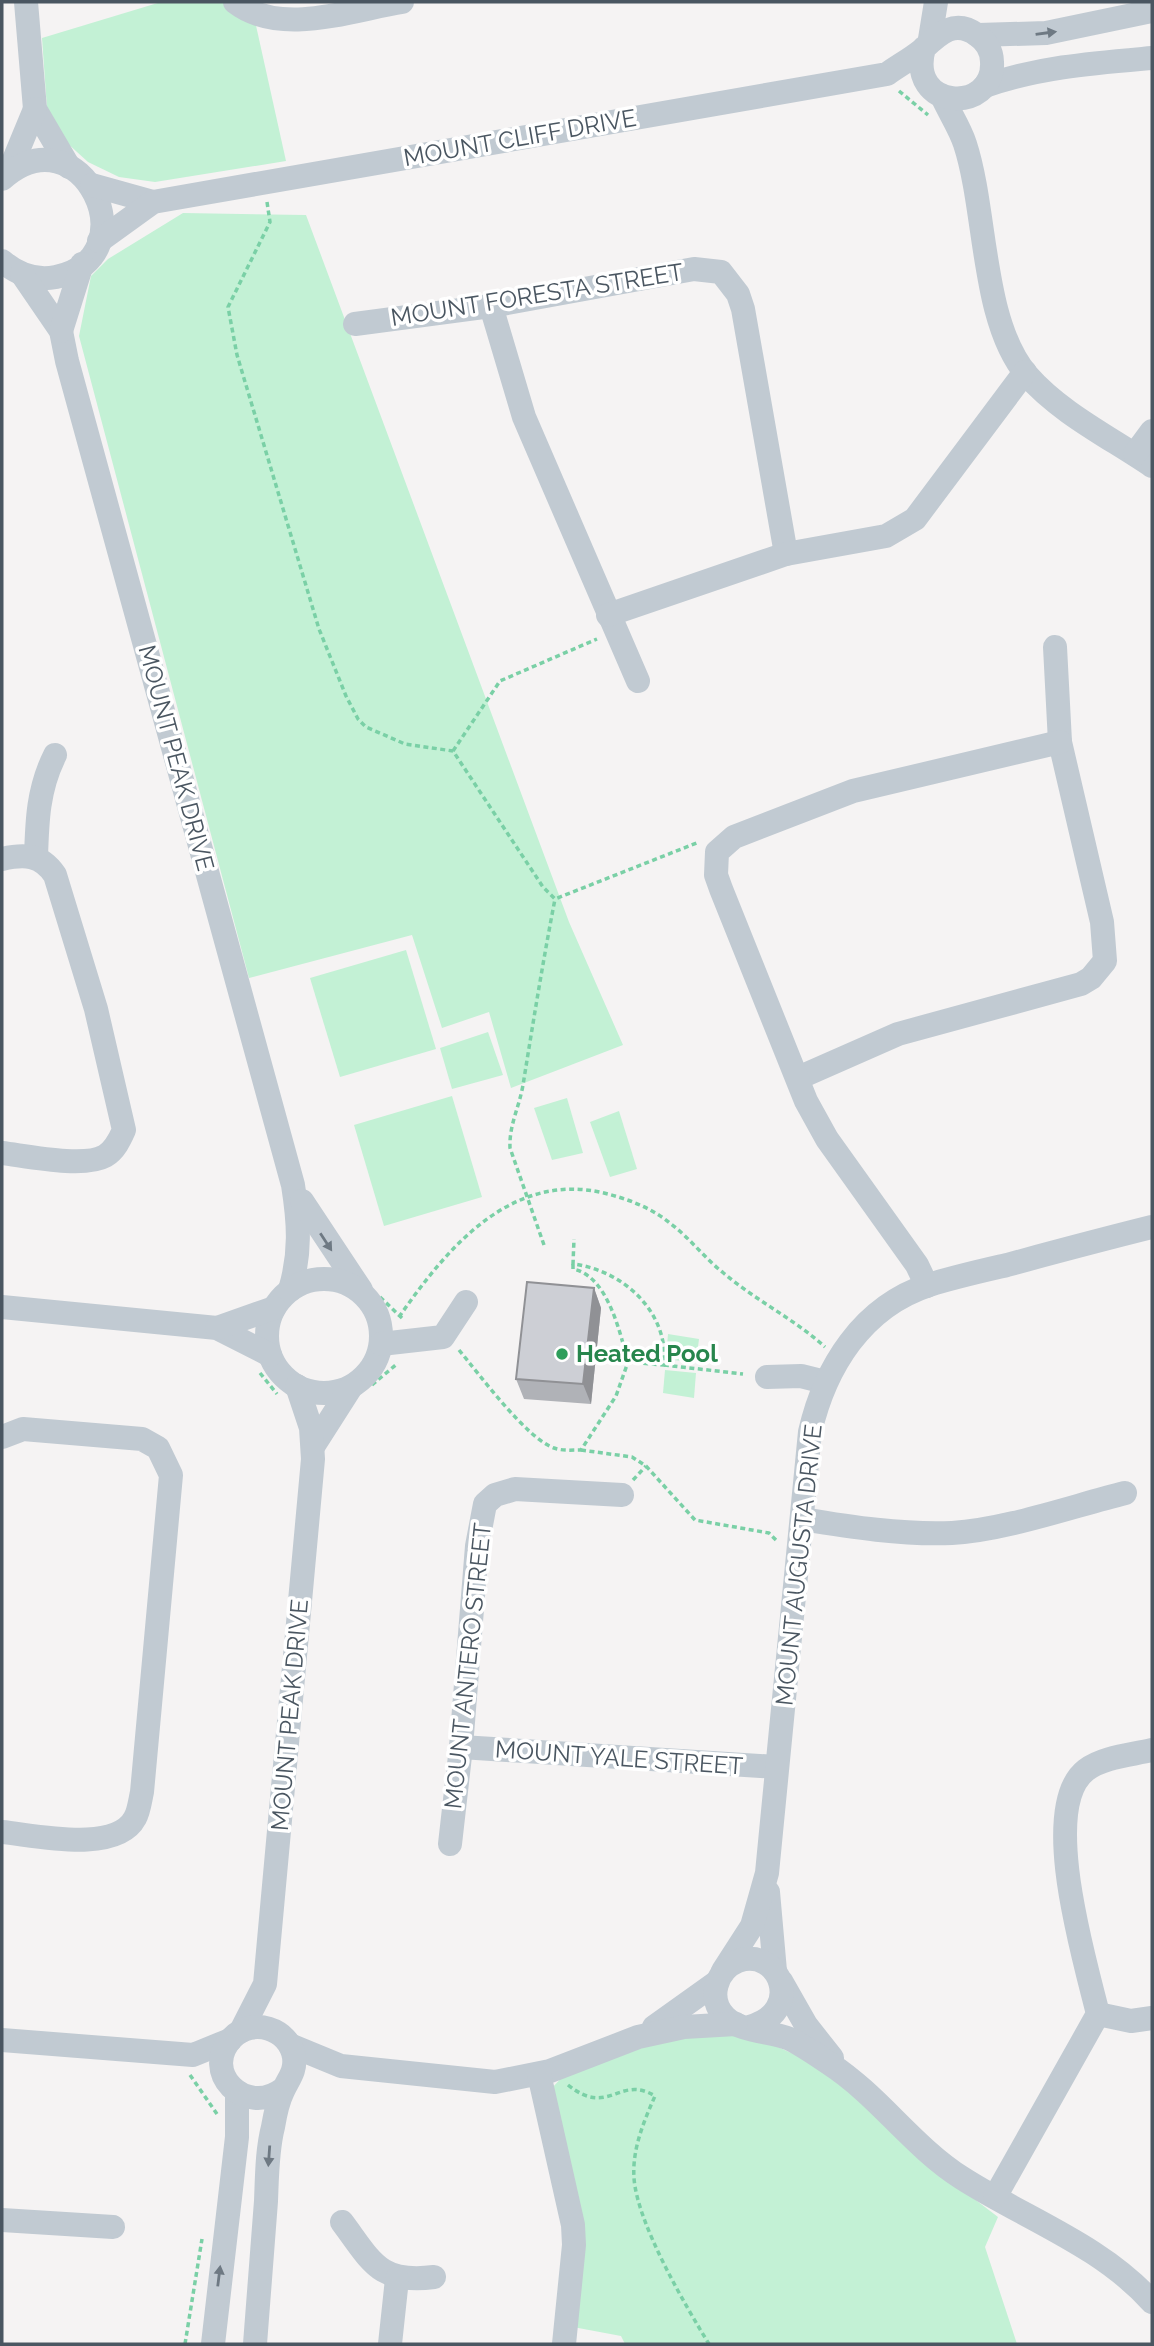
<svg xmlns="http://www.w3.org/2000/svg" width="1154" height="2346" viewBox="0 0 1154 2346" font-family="Raleway,sans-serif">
	<rect width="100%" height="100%" fill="#f5f3f3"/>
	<!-- green -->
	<g fill="#c3f1d5">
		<path d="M 161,2 L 228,2 L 255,21 L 286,161 L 155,182 L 119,177 L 88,162 L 66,142 L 47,108 L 42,38 Z"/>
		<path d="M 183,213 L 306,215 L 569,922 L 623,1045 L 511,1088 L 489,1012 L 442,1028 L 412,935 L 249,978 L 79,336 L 91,276 L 108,259 Z"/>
		<path d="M 406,950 L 436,1049 L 340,1077 L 310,978 Z"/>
		<path d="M 488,1032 L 503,1075 L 452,1089 L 440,1048 Z"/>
		<path d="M 452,1096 L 482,1197 L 384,1226 L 354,1125 Z"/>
		<path d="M 567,1098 L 583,1153 L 552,1160 L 534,1108 Z"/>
		<path d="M 619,1111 L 637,1169 L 610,1177 L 590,1122 Z"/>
		<path d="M 668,1334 L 699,1339 L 696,1363 L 666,1359 Z"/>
		<path d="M 665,1370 L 696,1373 L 694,1398 L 663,1393 Z"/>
		<path d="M 745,2032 L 831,2071 L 922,2159 L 998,2217 L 985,2247 L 1017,2344 L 625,2344 L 621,2336 L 573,2327 L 551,2089 L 568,2071 L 668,2035 Z"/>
	</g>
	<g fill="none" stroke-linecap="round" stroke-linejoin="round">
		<!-- path -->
		<g stroke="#7ad0a6" stroke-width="3.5" stroke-dasharray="5 3.5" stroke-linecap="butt">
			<path d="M 899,91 L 928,115"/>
			<path d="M 267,202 L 270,222 L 228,307 L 237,355 L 319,629 L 346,696 L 358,719 L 366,727 L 405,744 L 453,751 L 543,887 L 555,899 L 699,842"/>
			<path d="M 453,751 L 500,681 L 597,639"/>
			<path d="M 544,1245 L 510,1148 C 509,1125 519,1108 523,1085 C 533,1023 543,961 555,899"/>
			<path d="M 573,1264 L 573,1269 C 608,1276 620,1333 628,1362"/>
			<path d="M 380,1297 L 404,1320"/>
			<path d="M 399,1317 C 447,1248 511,1171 604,1193 C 628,1199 652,1208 671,1224 C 691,1239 706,1260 726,1275 C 757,1301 794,1319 825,1347"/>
			<path d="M 459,1350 C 479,1374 527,1439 554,1448 C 562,1451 572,1450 581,1450 L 616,1396 L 628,1362 L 664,1365 C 669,1312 623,1270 573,1264 L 574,1239"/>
			<path d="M 664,1365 L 743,1374"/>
			<path d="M 260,1373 L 277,1394"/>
			<path d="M 372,1385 L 398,1363"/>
			<path d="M 581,1450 L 632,1457 L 646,1466 L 695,1520 L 769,1533 L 778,1542"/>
			<path d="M 633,1480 L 646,1466"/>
			<path d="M 190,2075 L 217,2114"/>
			<path d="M 568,2085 C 609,2118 619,2074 655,2096 C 644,2121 632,2149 634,2178 C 637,2223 685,2305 709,2344"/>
			<path d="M 185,2344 L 202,2239"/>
		</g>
		<!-- minor -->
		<g stroke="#c1cad2" stroke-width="24">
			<path d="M 26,2 L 35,109 L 69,167"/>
			<path d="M 235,2 C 280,37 351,10 402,2"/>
			<path d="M 978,35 L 1046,33 L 1152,11"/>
			<path d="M 930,39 L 936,2"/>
			<path d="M 985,86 C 1039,67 1095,63 1152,58"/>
			<path d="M 942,96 C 949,112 960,128 965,144 C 987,211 981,321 1027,375 C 1060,413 1111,438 1152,466"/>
			<path d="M 9,172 L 35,109"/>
			<path d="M 2,179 C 81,108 152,257 56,277 C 35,281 17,274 2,261"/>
			<path d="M 92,185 L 153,202"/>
			<path d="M 99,241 L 153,202 L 887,74 C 898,66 911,59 922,50 C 938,35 954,18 977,35 C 986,41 992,51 992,62 C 995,114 906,111 924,48"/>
			<path d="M 22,274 L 61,331 L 67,361 L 293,1185 C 299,1223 301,1253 290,1290"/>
			<path d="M 491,306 L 524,417 L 638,681"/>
			<path d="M 355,324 L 491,306 L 694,269 L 721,272 L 738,294 L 743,309 L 786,554"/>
			<path d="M 61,331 L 82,264"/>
			<path d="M 1135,454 L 1152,431"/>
			<path d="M 608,615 L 786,554 L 886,536 L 915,519 L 1025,372"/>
			<path d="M 36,858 C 37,821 38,789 55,755"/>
			<path d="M 2,859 C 24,854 41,854 55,875 L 96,1009 L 124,1130 C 120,1139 115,1150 105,1156 C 84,1168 27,1156 2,1153"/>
			<path d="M 798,1078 L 898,1034 L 1081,984 L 1091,978 L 1105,961 L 1102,922 L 1060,742 L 1055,647"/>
			<path d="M 302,1201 L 361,1290"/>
			<circle cx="324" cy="1336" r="57"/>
			<path d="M 927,1286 L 917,1265 L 827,1139 L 806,1101 L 721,889 L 716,875 L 717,852 L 734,837 L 853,791 L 1060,742"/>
			<path d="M 2,1307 L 217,1328 L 270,1355"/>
			<path d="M 217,1328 L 274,1308"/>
			<path d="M 381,1344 L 443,1337 L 466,1302"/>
			<path d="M 767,1377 L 801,1376 L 825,1382"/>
			<path d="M 2,1437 L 23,1429 L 142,1439 L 158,1448 L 171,1475 L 142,1792 C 140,1801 139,1811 135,1818 C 116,1854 35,1835 2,1832"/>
			<path d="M 314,1445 L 351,1387"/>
			<path d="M 802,1519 C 851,1527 902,1535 952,1533 C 1005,1530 1073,1506 1125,1493"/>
			<path d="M 461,1747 L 777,1767"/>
			<path d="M 450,1844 L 461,1747 L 477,1546 L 485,1504 L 495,1495 L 515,1489 L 622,1495"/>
			<path d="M 768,1892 L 775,1971"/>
			<path d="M 723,1971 L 752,1926 L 767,1873 L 810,1432 C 825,1367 862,1307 929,1285 C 954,1277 981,1271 1007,1265 C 1055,1252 1104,1239 1152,1227"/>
			<path d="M 781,1981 L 806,2025 L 832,2058"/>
			<path d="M 1098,2014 L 1131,2021 L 1152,2018"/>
			<path d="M 654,2027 L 717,1982"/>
			<path d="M 749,2027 C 806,2012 779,1946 738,1961 C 716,1970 707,1999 725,2017 C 740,2032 771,2031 790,2039 C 804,2046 817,2055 830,2064 C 879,2096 913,2147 962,2178 C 1026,2219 1101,2245 1152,2302"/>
			<path d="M 241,2031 L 265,1984 L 313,1459 L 311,1428 L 297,1386"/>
			<path d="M 2,2040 L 193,2055 L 230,2040"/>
			<path d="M 290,2045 L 341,2066 L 495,2082 L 550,2071 L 638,2037 L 684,2027 L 736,2024"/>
			<path d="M 539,2074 L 573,2225 L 574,2245 L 564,2344"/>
			<path d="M 995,2197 L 1098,2014 C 1086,1964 1038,1807 1086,1770 C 1103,1757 1131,1755 1152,1750"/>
			<path d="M 2,2220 L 113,2227"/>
			<path d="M 342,2222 C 372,2262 379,2284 434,2277"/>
			<path d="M 213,2344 L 237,2137 L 237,2092"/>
			<path d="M 255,2344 C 259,2296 262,2249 266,2201 C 267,2177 267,2150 273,2127 C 275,2115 278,2101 283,2091 C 288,2079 296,2072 294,2057 C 289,2028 252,2017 232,2038 C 200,2071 245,2118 283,2089"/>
			<path d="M 390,2344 L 397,2279"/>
		</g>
	</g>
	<!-- wall -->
	<path fill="#b0b2b7" d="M 594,1288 L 601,1308 L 591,1404 L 524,1399 L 516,1379 Z"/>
	<!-- shaded-wall -->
	<path fill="#909195" d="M 594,1288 L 601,1308 L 591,1404 L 583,1384 Z"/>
	<!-- building -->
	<path fill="#cdcfd5" stroke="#909195" stroke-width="2" d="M 527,1282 L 594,1288 L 583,1384 L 516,1379 Z"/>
	<!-- one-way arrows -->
	<defs><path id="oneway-solid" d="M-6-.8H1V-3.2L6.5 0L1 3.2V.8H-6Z" transform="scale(1.75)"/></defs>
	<g fill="#6e7983">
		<use href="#oneway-solid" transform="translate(1046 33) rotate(-8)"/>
		<use href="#oneway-solid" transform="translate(326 1242) rotate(57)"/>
		<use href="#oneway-solid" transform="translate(269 2156) rotate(94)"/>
		<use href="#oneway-solid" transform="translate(219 2276) rotate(-83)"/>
	</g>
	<!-- markers -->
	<circle fill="#2e9e5b" stroke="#fff" stroke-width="2.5" cx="562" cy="1354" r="7"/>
	<g text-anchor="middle" stroke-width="7" stroke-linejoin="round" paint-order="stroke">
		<!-- street labels -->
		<g font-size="24" fill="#4a5661" stroke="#fff">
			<text transform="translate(520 138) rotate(-10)" y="8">MOUNT CLIFF DRIVE</text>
			<text transform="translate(537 295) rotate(-9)" y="8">MOUNT FORESTA STREET</text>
			<text transform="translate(176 758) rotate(75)" y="8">MOUNT PEAK DRIVE</text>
			<text transform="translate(799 1565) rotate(-84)" y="8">MOUNT AUGUSTA DRIVE</text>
			<text transform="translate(468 1666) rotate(-84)" y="8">MOUNT ANTERO STREET</text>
			<text transform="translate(290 1715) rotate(-85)" y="8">MOUNT PEAK DRIVE</text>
			<text transform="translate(619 1758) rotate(4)" y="8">MOUNT YALE STREET</text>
		</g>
		<!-- leisure labels -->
		<g font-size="24" font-weight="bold" fill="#27864d" stroke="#fff" text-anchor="start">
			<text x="576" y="1362">Heated Pool</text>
		</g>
	</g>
	<!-- border -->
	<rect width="1154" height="2346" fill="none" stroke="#4a5661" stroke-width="7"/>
</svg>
